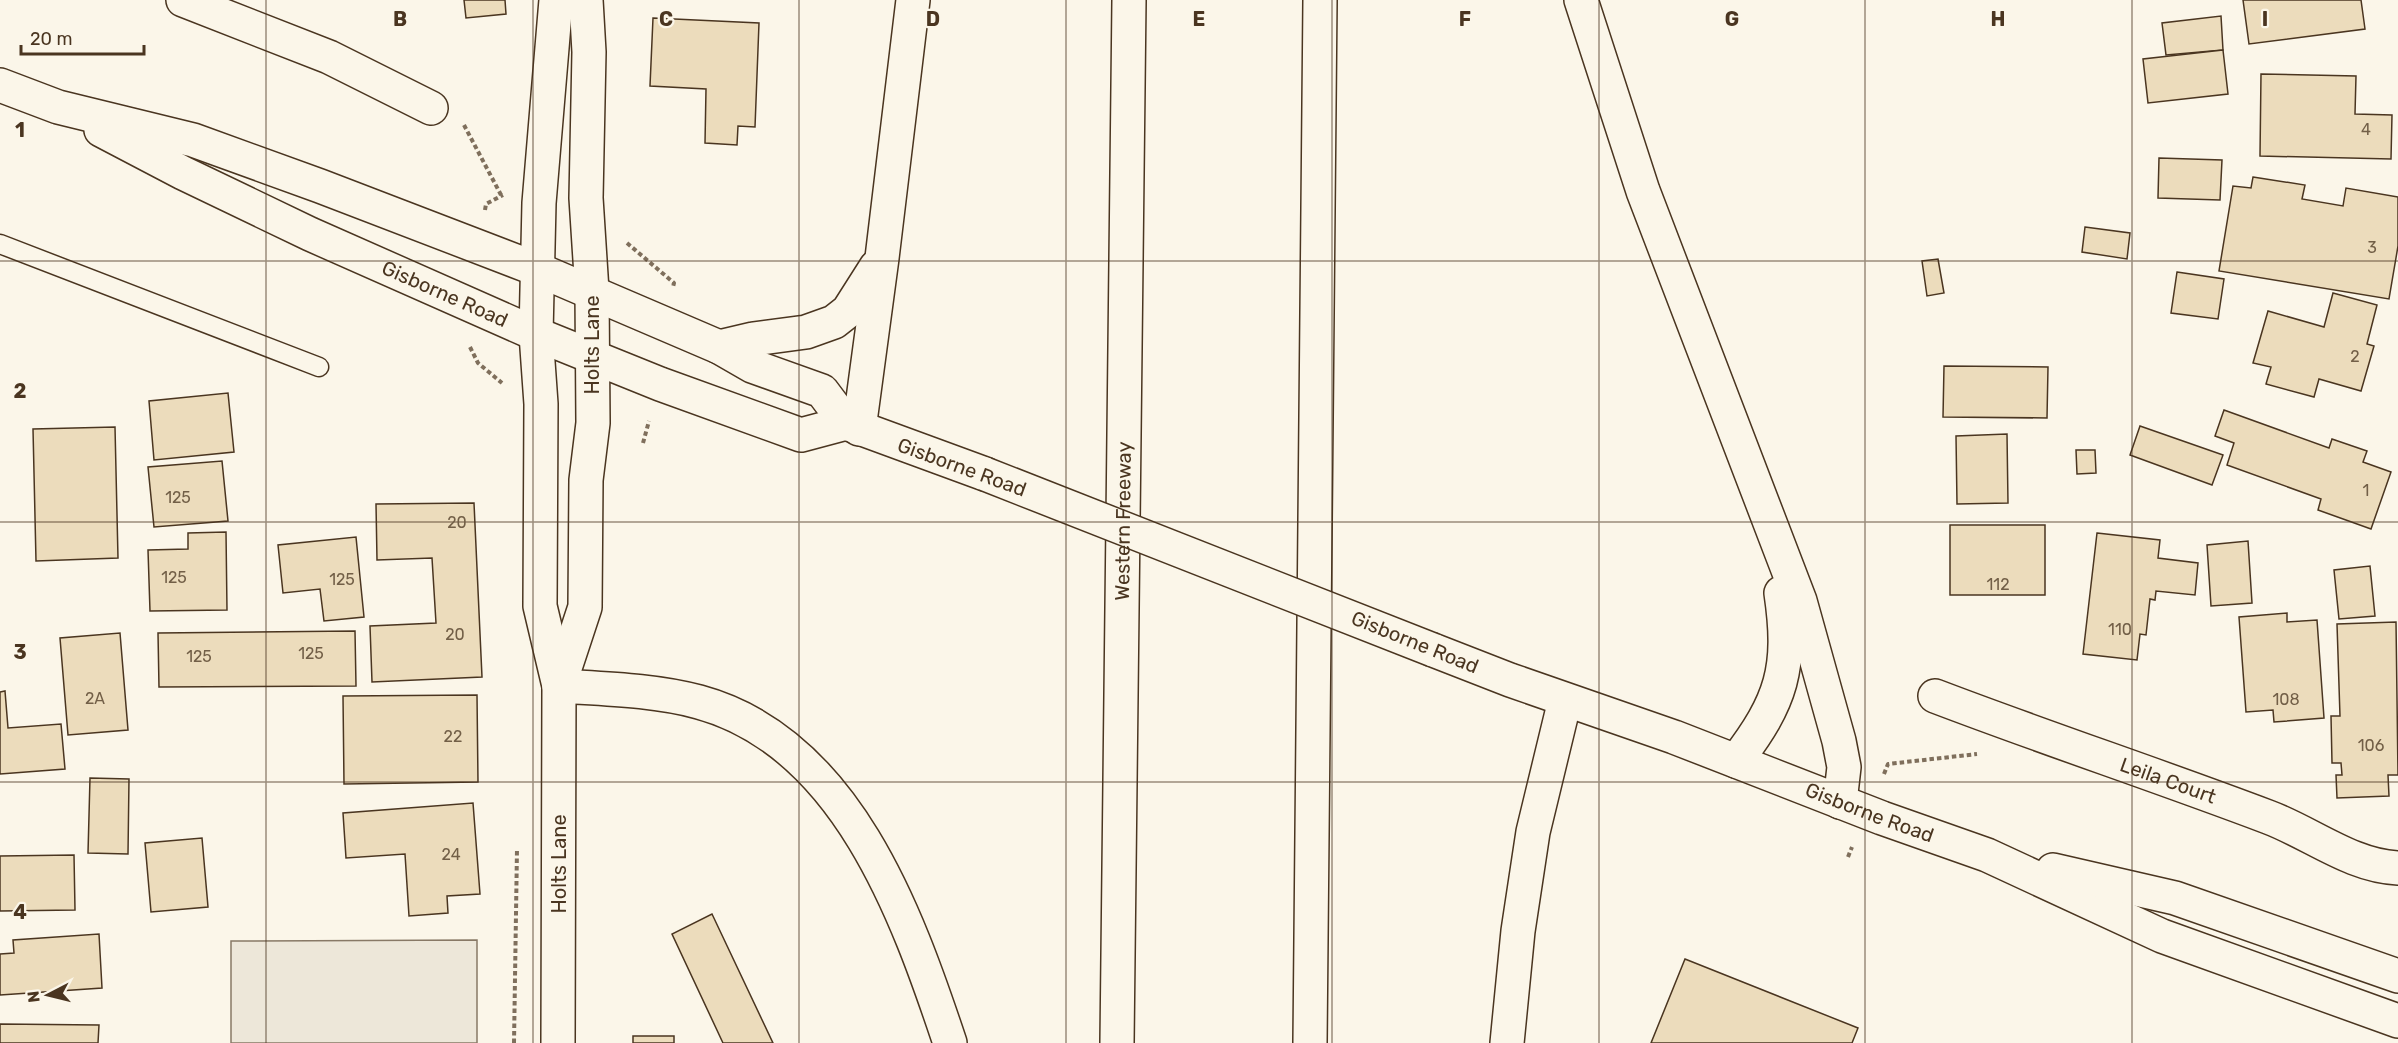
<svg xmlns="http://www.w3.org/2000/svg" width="2398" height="1043" viewBox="0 0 2398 1043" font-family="Rubik,sans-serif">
	<rect width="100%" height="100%" fill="#fbf6e9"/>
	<!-- parking -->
	<path fill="#ede7d9" stroke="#887966" stroke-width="1.5" d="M 477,940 L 477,1043 L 231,1043 L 231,941 Z"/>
	<!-- building -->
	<g fill="#ecdcbc" stroke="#4a3520" stroke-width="1.5">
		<path d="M 464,0 L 505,0 L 506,14 L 466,18 Z"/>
		<path d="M 2243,0 L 2361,0 L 2365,29 L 2249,44 Z"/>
		<path d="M 2221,16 L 2223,50 L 2166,55 L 2162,23 Z"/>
		<path d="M 653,18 L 759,23 L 755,127 L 738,126 L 737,145 L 705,143 L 706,89 L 650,86 Z"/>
		<path d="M 2223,50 L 2228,94 L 2148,103 L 2143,59 Z"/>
		<path d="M 2261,74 L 2356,76 L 2355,114 L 2392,115 L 2391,159 L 2260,156 Z"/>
		<path d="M 2159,158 L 2222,160 L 2220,200 L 2158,198 Z"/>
		<path d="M 2253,177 L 2305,185 L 2302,199 L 2343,206 L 2346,188 L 2398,197 L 2398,246 L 2389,299 L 2219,271 L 2233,186 L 2251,188 Z"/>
		<path d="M 2085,227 L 2130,233 L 2127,259 L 2082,252 Z"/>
		<path d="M 1938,259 L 1944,293 L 1927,296 L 1922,261 Z"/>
		<path d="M 2177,272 L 2224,279 L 2218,319 L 2171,313 Z"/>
		<path d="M 2333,293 L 2377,305 L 2367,344 L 2374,346 L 2361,391 L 2319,379 L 2314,397 L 2266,384 L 2271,367 L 2253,363 L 2268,311 L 2324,327 Z"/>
		<path d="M 1944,366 L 2048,367 L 2047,418 L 1943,417 Z"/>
		<path d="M 228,393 L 234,452 L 154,460 L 149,401 Z"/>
		<path d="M 2224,410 L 2329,448 L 2332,439 L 2367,451 L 2363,462 L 2391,472 L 2371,529 L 2318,510 L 2321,499 L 2227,465 L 2234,443 L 2215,436 Z"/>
		<path d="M 2140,426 L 2223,455 L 2212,485 L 2130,455 Z"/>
		<path d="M 115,427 L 118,558 L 36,561 L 33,429 Z"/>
		<path d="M 2007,434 L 2008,503 L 1957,504 L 1956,436 Z"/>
		<path d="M 2076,450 L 2095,450 L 2096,473 L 2077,474 Z"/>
		<path d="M 222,461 L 228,521 L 154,527 L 148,467 Z"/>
		<path d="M 474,503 L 482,677 L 372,682 L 370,626 L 436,623 L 432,558 L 377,560 L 376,504 Z"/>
		<rect x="1950" y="525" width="95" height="70"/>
		<path d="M 226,532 L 227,610 L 150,611 L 148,550 L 188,549 L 188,533 Z"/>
		<path d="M 2097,533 L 2160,540 L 2158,558 L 2198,563 L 2195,595 L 2156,591 L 2155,600 L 2150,599 L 2146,635 L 2140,634 L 2137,660 L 2083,654 Z"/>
		<path d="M 356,537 L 364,617 L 324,621 L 320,589 L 283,593 L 278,545 Z"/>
		<path d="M 2248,541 L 2252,603 L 2211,606 L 2207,545 Z"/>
		<path d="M 2370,566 L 2375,616 L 2339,619 L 2334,570 Z"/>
		<path d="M 2287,613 L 2287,622 L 2317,620 L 2324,718 L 2274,722 L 2273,710 L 2246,712 L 2239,617 Z"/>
		<path d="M 2396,622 L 2398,775 L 2388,775 L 2389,796 L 2337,798 L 2336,775 L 2342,775 L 2341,763 L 2332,763 L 2331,716 L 2340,716 L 2337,624 Z"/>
		<path d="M 355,631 L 356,686 L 159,687 L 158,633 Z"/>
		<path d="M 120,633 L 128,730 L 68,735 L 60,638 Z"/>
		<path d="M 5,691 L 8,728 L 61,724 L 65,769 L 0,774 L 0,692 Z"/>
		<path d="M 477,695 L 478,782 L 344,784 L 343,696 Z"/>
		<path d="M 90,778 L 129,779 L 128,854 L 88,853 Z"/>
		<path d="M 473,803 L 480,894 L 447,896 L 448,913 L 409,916 L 405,854 L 346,858 L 343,813 Z"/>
		<path d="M 202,838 L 208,907 L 151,912 L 145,843 Z"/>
		<path d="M 74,855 L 75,910 L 0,911 L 0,856 Z"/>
		<path d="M 712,914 L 773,1043 L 723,1043 L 672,934 Z"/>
		<path d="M 99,934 L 102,988 L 0,995 L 0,954 L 14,953 L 13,940 Z"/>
		<path d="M 1685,959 L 1858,1028 L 1852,1043 L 1651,1043 Z"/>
		<path d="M 0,1024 L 99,1025 L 98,1043 L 0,1043 Z"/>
		<rect x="633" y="1036" width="41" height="7"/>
	</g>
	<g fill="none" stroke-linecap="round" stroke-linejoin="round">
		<defs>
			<path id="service" d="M 0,244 L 319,367"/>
			<g id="minor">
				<path d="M 183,0 L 329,57 L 431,108"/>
				<path d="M 556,0 L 539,203 L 536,334 L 541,404 L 540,606 L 559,686 L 558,1043"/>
				<path d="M 559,686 L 585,607 L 586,480 L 593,423 L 592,291 L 586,198 L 589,52 L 586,0"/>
				<path id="s1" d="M 1935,696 C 2045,738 2157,775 2268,817 C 2311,833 2351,866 2398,868"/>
			</g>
			<g id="secondary">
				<path d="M 0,85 L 58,107 L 193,140 L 320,186 L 539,270 L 719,347 L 752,366 L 822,391 L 846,423 L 985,474"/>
				<path id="s2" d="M 101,130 L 183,173 L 310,234 L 536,334 L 660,384 L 801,435 L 846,423"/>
				<path id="s3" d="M 1433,650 L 1510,680 L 1674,737 L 1882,818 L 1987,855 L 2162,936 L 2398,1021"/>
				<path d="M 2053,870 L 2175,898 L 2398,976"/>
			</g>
			<g id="motorway">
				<path d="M 1581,0 L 1643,191 L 1800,601 L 1839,741 L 1844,767 L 1840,802"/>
				<path d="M 719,347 L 753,339 L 806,332 L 834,322 L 848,311 L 876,267"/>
				<path d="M 859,429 L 882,258 L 913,0"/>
				<path d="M 559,686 C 606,689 654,690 699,702 C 846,742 907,914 950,1043"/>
				<path d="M 1736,761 C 1782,701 1792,668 1781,593"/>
				<path id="s4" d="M 1117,1043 L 1129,0"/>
				<path d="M 1310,1043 L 1320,0"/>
				<path d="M 1507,1043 L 1518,931 L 1533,832 L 1565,700"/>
			</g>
		</defs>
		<!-- service casing -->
		<use href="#service" stroke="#4a3520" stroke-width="21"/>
		<!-- minor casing -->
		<use href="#minor" stroke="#4a3520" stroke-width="36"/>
		<!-- secondary casing -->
		<use href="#secondary" stroke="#4a3520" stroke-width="36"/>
		<!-- motorway casing -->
		<use href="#motorway" stroke="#4a3520" stroke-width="36"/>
		<!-- path -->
		<g stroke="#7f6f5c" stroke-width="4" stroke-dasharray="4.5 3" stroke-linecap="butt">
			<path d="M 464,125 L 501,195"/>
			<path d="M 485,210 L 486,204 L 503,195"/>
			<path d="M 627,243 L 674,283 L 673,287"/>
			<path d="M 470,347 L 478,363 L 502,383"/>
			<path d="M 643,443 L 649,421"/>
			<path d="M 1884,774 L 1888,764 L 1977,754"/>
			<path d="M 1848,857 L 1852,847"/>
			<path d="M 514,1043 L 517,849"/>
		</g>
		<!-- service -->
		<use href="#service" stroke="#fbf6e9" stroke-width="18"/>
		<!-- minor -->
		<use href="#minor" stroke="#fbf6e9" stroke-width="33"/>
		<!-- secondary -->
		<use href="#secondary" stroke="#fbf6e9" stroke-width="33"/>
		<!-- motorway -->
		<use href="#motorway" stroke="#fbf6e9" stroke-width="33"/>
		<defs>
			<path id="secondary-bridge" d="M 985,474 L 1433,650"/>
		</defs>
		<!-- secondary-bridge casing -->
		<use href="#secondary-bridge" stroke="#4a3520" stroke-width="36" stroke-linecap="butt"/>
		<!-- secondary-bridge -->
		<use href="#secondary-bridge" stroke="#fbf6e9" stroke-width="33"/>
	</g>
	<!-- grid -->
	<path fill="none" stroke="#4a3520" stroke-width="1.5" stroke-opacity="0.55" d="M 266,0 L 266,1043M 533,0 L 533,1043M 799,0 L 799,1043M 1066,0 L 1066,1043M 1332,0 L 1332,1043M 1599,0 L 1599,1043M 1865,0 L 1865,1043M 2132,0 L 2132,1043M 0,261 L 2398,261M 0,522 L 2398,522M 0,782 L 2398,782"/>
	<g text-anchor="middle" stroke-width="4.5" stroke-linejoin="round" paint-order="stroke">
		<!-- number labels -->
		<g font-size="16" fill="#725f47">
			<text x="2366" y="135">4</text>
			<text x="2372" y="253">3</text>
			<text x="2355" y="362">2</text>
			<text x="2366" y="496">1</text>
			<text x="178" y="503">125</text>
			<text x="457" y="528">20</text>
			<text x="174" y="583">125</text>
			<text x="342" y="585">125</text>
			<text x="1998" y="590">112</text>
			<text x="2120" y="635">110</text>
			<text x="455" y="640">20</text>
			<text x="311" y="659">125</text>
			<text x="199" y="662">125</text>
			<text x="95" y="704">2A</text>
			<text x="2286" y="705">108</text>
			<text x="453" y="742">22</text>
			<text x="2371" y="751">106</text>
			<text x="451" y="860">24</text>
		</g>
		<!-- street labels -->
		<g font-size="20" fill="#4a3520" stroke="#fbf6e9">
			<text dy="7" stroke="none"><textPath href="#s2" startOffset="381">Gisborne Road</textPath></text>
			<text transform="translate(592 345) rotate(-90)" y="7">Holts Lane</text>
			<text transform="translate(962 467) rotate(20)" y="7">Gisborne Road</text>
			<text dy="7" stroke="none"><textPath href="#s4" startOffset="522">Western Freeway</textPath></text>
			<text transform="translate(1415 642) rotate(22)" y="7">Gisborne Road</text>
			<text dy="7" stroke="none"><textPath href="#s1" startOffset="248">Leila Court</textPath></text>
			<text dy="7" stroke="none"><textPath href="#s3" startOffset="466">Gisborne Road</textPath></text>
			<text transform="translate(559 864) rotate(-90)" y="7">Holts Lane</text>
		</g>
	</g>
	<g font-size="20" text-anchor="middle" font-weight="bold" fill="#4a3520" stroke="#fbf6e9" stroke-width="4.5" stroke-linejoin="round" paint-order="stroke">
		<text x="400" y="26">B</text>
		<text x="666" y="26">C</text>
		<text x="933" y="26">D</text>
		<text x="1199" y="26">E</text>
		<text x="1465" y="26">F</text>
		<text x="1732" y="26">G</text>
		<text x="1998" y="26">H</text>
		<text x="2265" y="26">I</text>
		<text x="20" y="137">1</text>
		<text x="20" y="398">2</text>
		<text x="20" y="659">3</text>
		<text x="20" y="919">4</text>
	</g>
	<!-- north arrow -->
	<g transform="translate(48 995) rotate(263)" stroke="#fbf6e9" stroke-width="4.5" paint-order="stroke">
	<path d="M0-4.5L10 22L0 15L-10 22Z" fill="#4a3520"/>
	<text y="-9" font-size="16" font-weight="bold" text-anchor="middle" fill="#4a3520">N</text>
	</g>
	<!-- scale -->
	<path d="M21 45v9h123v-9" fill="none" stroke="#4a3520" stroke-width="3"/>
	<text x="30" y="45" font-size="18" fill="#4a3520" stroke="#fbf6e9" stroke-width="4.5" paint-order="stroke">20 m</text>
</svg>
